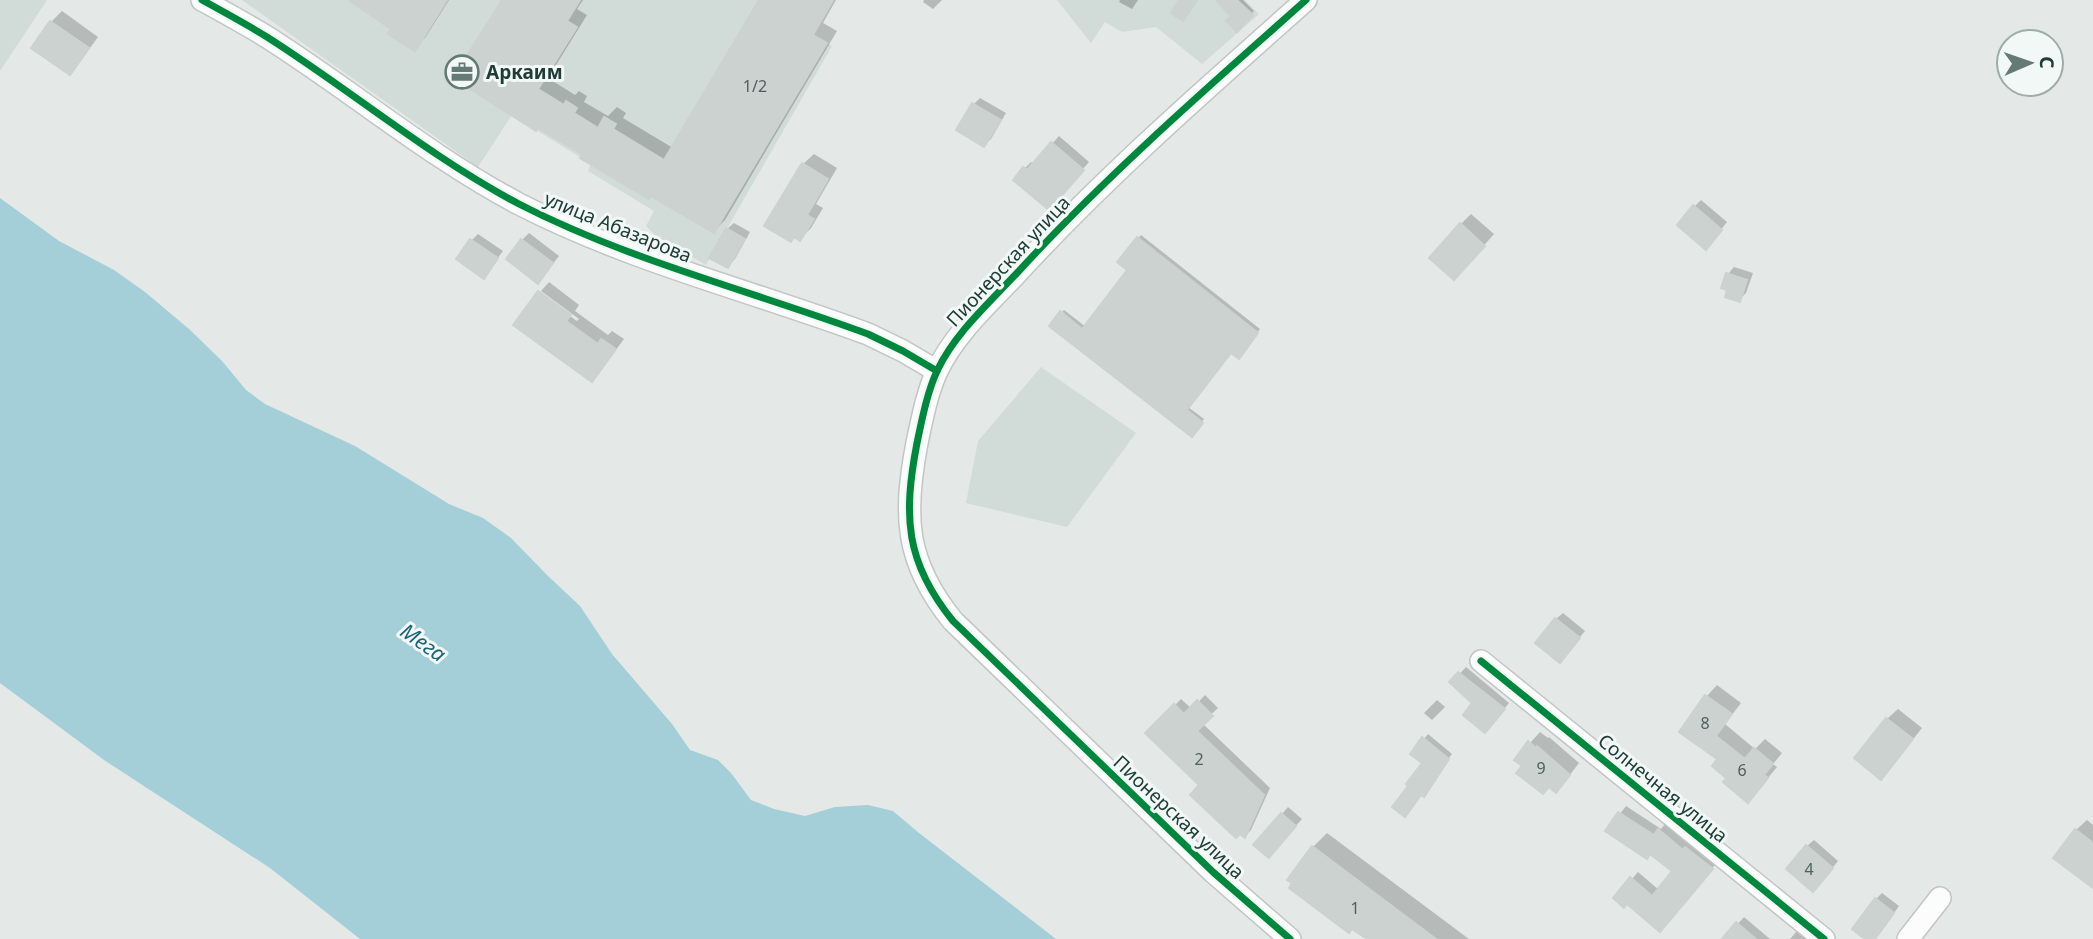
<svg xmlns="http://www.w3.org/2000/svg" width="2093" height="939" viewBox="0 0 2093 939" font-family="'Noto Sans',sans-serif">
	<rect width="100%" height="100%" fill="#e4e9e7"/>
	<!-- built -->
	<g fill="#d1dbd7">
		<path d="M 0,0 L 47,0 L 0,71 Z"/>
		<path d="M 242,0 L 833,0 L 813,34 L 832,46 L 706,265 L 656,236 L 646,226 L 654,211 L 588,171 L 591,164 L 512,115 L 478,167 Z"/>
		<path d="M 1057,0 L 1245,0 L 1259,14 L 1202,64 L 1156,27 L 1122,32 L 1105,22 L 1091,43 Z"/>
		<path d="M 1041,367 L 1136,433 L 1067,527 L 966,503 L 978,441 Z"/>
	</g>
	<!-- water -->
	<path fill="#a4ced8" d="M 0,198 L 59,241 L 114,270 L 145,292 L 189,329 L 222,361 L 246,390 L 265,404 L 355,446 L 449,504 L 483,518 L 511,538 L 548,576 L 580,606 L 612,654 L 672,724 L 690,750 L 718,760 L 731,773 L 751,800 L 774,809 L 805,816 L 835,807 L 868,805 L 893,811 L 919,833 L 1056,939 L 360,939 L 270,868 L 104,760 L 0,683 Z"/>
	<!-- shadow -->
	<g fill="#0003">
		<path d="M 352,0 L 449,0 L 425,38 L 414,48 L 393,29 Z"/>
		<path d="M 504,0 L 583,0 L 577,9 L 587,15 L 548,78 L 575,95 L 579,91 L 587,96 L 584,102 L 608,116 L 617,107 L 626,113 L 623,118 L 673,148 L 761,0 L 836,0 L 823,23 L 837,31 L 725,220 L 714,231 L 538,126 Z"/>
		<path d="M 924,0 L 942,0 L 933,9 L 923,2 Z"/>
		<path d="M 1120,0 L 1138,0 L 1132,9 L 1119,2 Z"/>
		<path d="M 1218,0 L 1243,0 L 1254,11 L 1237,29 L 1234,16 Z"/>
		<path d="M 62,11 L 98,37 L 80,62 L 70,73 L 34,47 L 51,22 Z"/>
		<path d="M 980,98 L 1006,113 L 991,139 L 984,145 L 974,104 Z"/>
		<path d="M 1059,136 L 1089,162 L 1055,201 L 1025,168 L 1031,162 L 1034,164 Z"/>
		<path d="M 814,154 L 837,168 L 816,204 L 823,208 L 811,228 L 800,239 L 803,164 Z"/>
		<path d="M 1701,200 L 1727,222 L 1712,241 L 1694,207 Z"/>
		<path d="M 1471,214 L 1494,234 L 1465,267 L 1461,224 Z"/>
		<path d="M 734,223 L 750,232 L 735,259 L 728,266 L 727,229 Z"/>
		<path d="M 529,233 L 559,256 L 544,275 L 522,240 Z"/>
		<path d="M 478,234 L 503,251 L 484,276 L 472,240 Z"/>
		<path d="M 1141,235 L 1260,329 L 1241,354 L 1231,351 L 1188,407 L 1204,419 L 1194,432 L 1061,313 L 1064,310 L 1086,327 L 1130,270 L 1120,262 Z"/>
		<path d="M 1734,267 L 1753,273 L 1746,293 L 1739,300 L 1728,274 Z"/>
		<path d="M 549,282 L 579,305 L 575,311 L 608,335 L 612,331 L 624,339 L 601,370 L 592,380 L 538,293 L 577,321 L 579,319 L 541,291 Z"/>
		<path d="M 1563,613 L 1585,631 L 1566,654 L 1556,619 Z"/>
		<path d="M 1466,667 L 1509,703 L 1491,725 L 1475,703 L 1452,682 Z"/>
		<path d="M 1717,685 L 1741,703 L 1725,724 L 1755,749 L 1765,739 L 1782,753 L 1773,764 L 1777,767 L 1758,790 L 1729,778 L 1719,759 L 1681,731 L 1707,696 Z"/>
		<path d="M 1205,695 L 1218,708 L 1202,723 L 1270,788 L 1251,830 L 1245,836 L 1201,785 L 1148,733 L 1181,699 L 1192,709 Z"/>
		<path d="M 1437,700 L 1445,707 L 1432,720 L 1424,713 Z"/>
		<path d="M 1898,709 L 1922,728 L 1891,767 L 1887,719 Z"/>
		<path d="M 1540,732 L 1548,738 L 1549,737 L 1579,763 L 1566,780 L 1524,765 L 1530,743 Z"/>
		<path d="M 1428,734 L 1452,754 L 1410,810 L 1424,762 L 1412,754 Z"/>
		<path d="M 1626,806 L 1661,829 L 1665,824 L 1691,845 L 1693,842 L 1718,861 L 1666,923 L 1627,902 L 1615,898 L 1638,872 L 1659,890 L 1674,871 L 1650,852 L 1607,831 Z"/>
		<path d="M 1288,807 L 1302,819 L 1275,849 L 1282,814 Z"/>
		<path d="M 2087,820 L 2093,825 L 2093,886 L 2076,830 Z"/>
		<path d="M 1327,833 L 1469,939 L 1369,939 L 1313,847 Z"/>
		<path d="M 1814,840 L 1838,861 L 1820,883 L 1807,846 Z"/>
		<path d="M 1882,893 L 1899,906 L 1878,935 L 1873,939 L 1868,939 L 1876,899 Z"/>
		<path d="M 1744,917 L 1770,939 L 1729,939 L 1726,937 Z"/>
		<path d="M 1797,931 L 1807,939 L 1790,939 Z"/>
	</g>
	<!-- building -->
	<g fill="#ccd2d0" stroke="#ccd2d0" stroke-width="2">
		<path d="M 349,0 L 447,0 L 415,51 L 388,34 L 391,29 Z"/>
		<path d="M 502,0 L 580,0 L 567,21 L 577,27 L 538,89 L 564,105 L 566,101 L 577,108 L 574,113 L 598,128 L 604,117 L 616,124 L 613,129 L 664,160 L 759,0 L 833,0 L 813,35 L 827,43 L 714,233 L 651,196 L 649,199 L 580,158 L 582,154 L 538,128 L 536,131 L 453,78 Z"/>
		<path d="M 1179,0 L 1197,0 L 1183,21 L 1171,13 Z"/>
		<path d="M 1216,0 L 1237,0 L 1253,15 L 1237,32 L 1226,21 L 1231,16 Z"/>
		<path d="M 50,21 L 89,48 L 70,75 L 31,48 Z"/>
		<path d="M 972,103 L 1001,120 L 984,147 L 956,130 Z"/>
		<path d="M 1051,142 L 1084,170 L 1049,210 L 1013,180 L 1023,167 L 1027,170 Z"/>
		<path d="M 802,163 L 828,179 L 807,215 L 814,219 L 800,241 L 794,237 L 791,242 L 764,226 Z"/>
		<path d="M 1693,205 L 1722,230 L 1706,250 L 1677,225 Z"/>
		<path d="M 1460,223 L 1485,246 L 1454,280 L 1429,258 Z"/>
		<path d="M 726,228 L 745,239 L 728,268 L 709,258 Z"/>
		<path d="M 1137,237 L 1258,333 L 1239,359 L 1231,353 L 1187,410 L 1203,423 L 1192,437 L 1049,326 L 1060,311 L 1082,329 L 1127,270 L 1117,262 Z"/>
		<path d="M 470,239 L 498,258 L 484,279 L 456,259 Z"/>
		<path d="M 521,239 L 553,263 L 538,284 L 506,259 Z"/>
		<path d="M 1726,273 L 1747,280 L 1740,302 L 1725,297 L 1727,290 L 1721,288 Z"/>
		<path d="M 538,291 L 571,315 L 566,321 L 598,344 L 601,339 L 616,349 L 592,382 L 513,325 Z"/>
		<path d="M 1555,618 L 1580,638 L 1560,663 L 1535,643 Z"/>
		<path d="M 1458,672 L 1505,709 L 1485,733 L 1463,715 L 1472,703 L 1449,682 Z"/>
		<path d="M 1705,695 L 1732,714 L 1716,736 L 1745,759 L 1754,748 L 1773,764 L 1764,775 L 1768,778 L 1748,803 L 1723,782 L 1726,778 L 1712,766 L 1717,759 L 1679,732 Z"/>
		<path d="M 1197,700 L 1213,716 L 1197,731 L 1264,795 L 1245,838 L 1240,834 L 1236,838 L 1190,795 L 1199,785 L 1145,733 L 1174,704 L 1184,714 Z"/>
		<path d="M 1886,718 L 1913,739 L 1881,780 L 1854,758 Z"/>
		<path d="M 1422,737 L 1449,759 L 1424,797 L 1421,795 L 1405,817 L 1392,807 L 1408,786 L 1406,784 L 1422,763 L 1410,754 Z"/>
		<path d="M 1528,741 L 1536,748 L 1537,746 L 1570,775 L 1556,793 L 1549,787 L 1543,794 L 1516,773 L 1522,766 L 1514,760 Z"/>
		<path d="M 1618,812 L 1654,835 L 1658,829 L 1683,850 L 1685,847 L 1713,869 L 1660,932 L 1627,904 L 1624,908 L 1613,898 L 1630,877 L 1652,896 L 1672,871 L 1650,854 L 1647,859 L 1605,831 Z"/>
		<path d="M 1281,813 L 1296,826 L 1269,858 L 1253,845 Z"/>
		<path d="M 2075,829 L 2093,843 L 2093,888 L 2053,858 Z"/>
		<path d="M 1806,845 L 1833,868 L 1813,892 L 1786,869 Z"/>
		<path d="M 1312,846 L 1436,939 L 1367,939 L 1352,929 L 1349,933 L 1289,888 L 1292,883 L 1287,880 Z"/>
		<path d="M 1875,898 L 1894,913 L 1875,939 L 1865,939 L 1852,929 Z"/>
		<path d="M 1736,922 L 1756,939 L 1722,939 Z"/>
	</g>
	<g fill="none" stroke-linecap="round" stroke-linejoin="round">
		<defs>
			<g id="minor">
				<path d="M 202,0 C 224,12 246,24 267,37 C 352,91 430,157 519,204 C 630,261 752,291 868,334 L 903,351 L 937,371"/>
				<path d="M 1481,661 L 1824,939"/>
				<path d="M 1290,939 L 1213,872 L 953,621 C 905,562 903,516 917,443 C 922,419 927,393 937,371 C 955,333 989,303 1017,273 C 1107,175 1207,88 1306,0"/>
				<path d="M 1908,939 L 1940,898"/>
			</g>
		</defs>
		<!-- minor casing -->
		<use href="#minor" stroke="#c1c6c4" stroke-width="24"/>
		<!-- minor -->
		<use href="#minor" stroke="#fbfcfb" stroke-width="21"/>
		<defs>
			<g id="cycleway">
				<path d="M 202,0 C 224,12 246,24 267,37 C 352,91 430,157 519,204 C 630,261 752,291 868,334 L 903,351 L 937,371"/>
				<path d="M 1481,661 L 1824,939"/>
				<path d="M 1290,939 L 1213,872 L 953,621 C 905,562 903,516 917,443 C 922,419 927,393 937,371 C 955,333 989,303 1017,273 C 1107,175 1207,88 1306,0"/>
			</g>
		</defs>
		<!-- cycleway casing -->
		<use href="#cycleway" stroke="#f1f8f5" stroke-width="11"/>
		<!-- cycleway -->
		<use href="#cycleway" stroke="#00873e" stroke-width="7"/>
	</g>
	<!-- icons -->
	<defs>
		<symbol id="office-ring" viewBox="-11 -11 22 22"><circle r="9.5" fill="#f1f8f5" stroke="#657975" stroke-width="1.5"/><path d="M-6-3h4V-5.5h4V-3h4V5H-6ZM-1-4.5V-3h2v-1.5ZM-6 0V1H6V0Z" fill="#657975"/></symbol>
	</defs>
	<g fill-rule="evenodd">
		<use href="#office-ring" x="443" y="53" width="38" height="38"/>
	</g>
	<g text-anchor="middle" stroke-width="6" stroke-linejoin="round" paint-order="stroke">
		<!-- number labels -->
		<g font-size="16" fill="#4c625e">
			<text x="755" y="92">1/2</text>
			<text x="1705" y="729">8</text>
			<text x="1199" y="765">2</text>
			<text x="1541" y="774">9</text>
			<text x="1742" y="776">6</text>
			<text x="1809" y="875">4</text>
			<text x="1355" y="914">1</text>
		</g>
		<!-- poi labels -->
		<g font-size="19" font-weight="bold" fill="#213c37" stroke="#f1f8f5" text-anchor="start">
			<text x="486" y="79">Аркаим</text>
		</g>
		<!-- street labels -->
		<g font-size="19" fill="#213c37" stroke="#f1f8f5">
			<text transform="translate(618 227) rotate(22)" y="7">улица Абазарова</text>
			<text transform="translate(1008 261) rotate(-47)" y="7">Пионерская улица</text>
			<text transform="translate(1663 788) rotate(39)" y="7">Солнечная улица</text>
			<text transform="translate(1179 817) rotate(43)" y="7">Пионерская улица</text>
		</g>
		<!-- water labels -->
		<g font-size="21" font-style="italic" fill="#1b6379" stroke="#f1f8f5">
			<text transform="translate(423 643) rotate(35)" y="7">Мега</text>
		</g>
	</g>
	<!-- north arrow -->
	<g transform="translate(2030 63) rotate(88)"><circle r="33" fill="#f1f8f5" stroke="#9eada9" stroke-width="2"/>
	<path d="M0-5L12 26L0 18L-12 26Z" fill="#657975"/>
	<text y="-10" font-size="19" font-weight="bold" text-anchor="middle" fill="#213c37">С</text>
	</g>
</svg>
